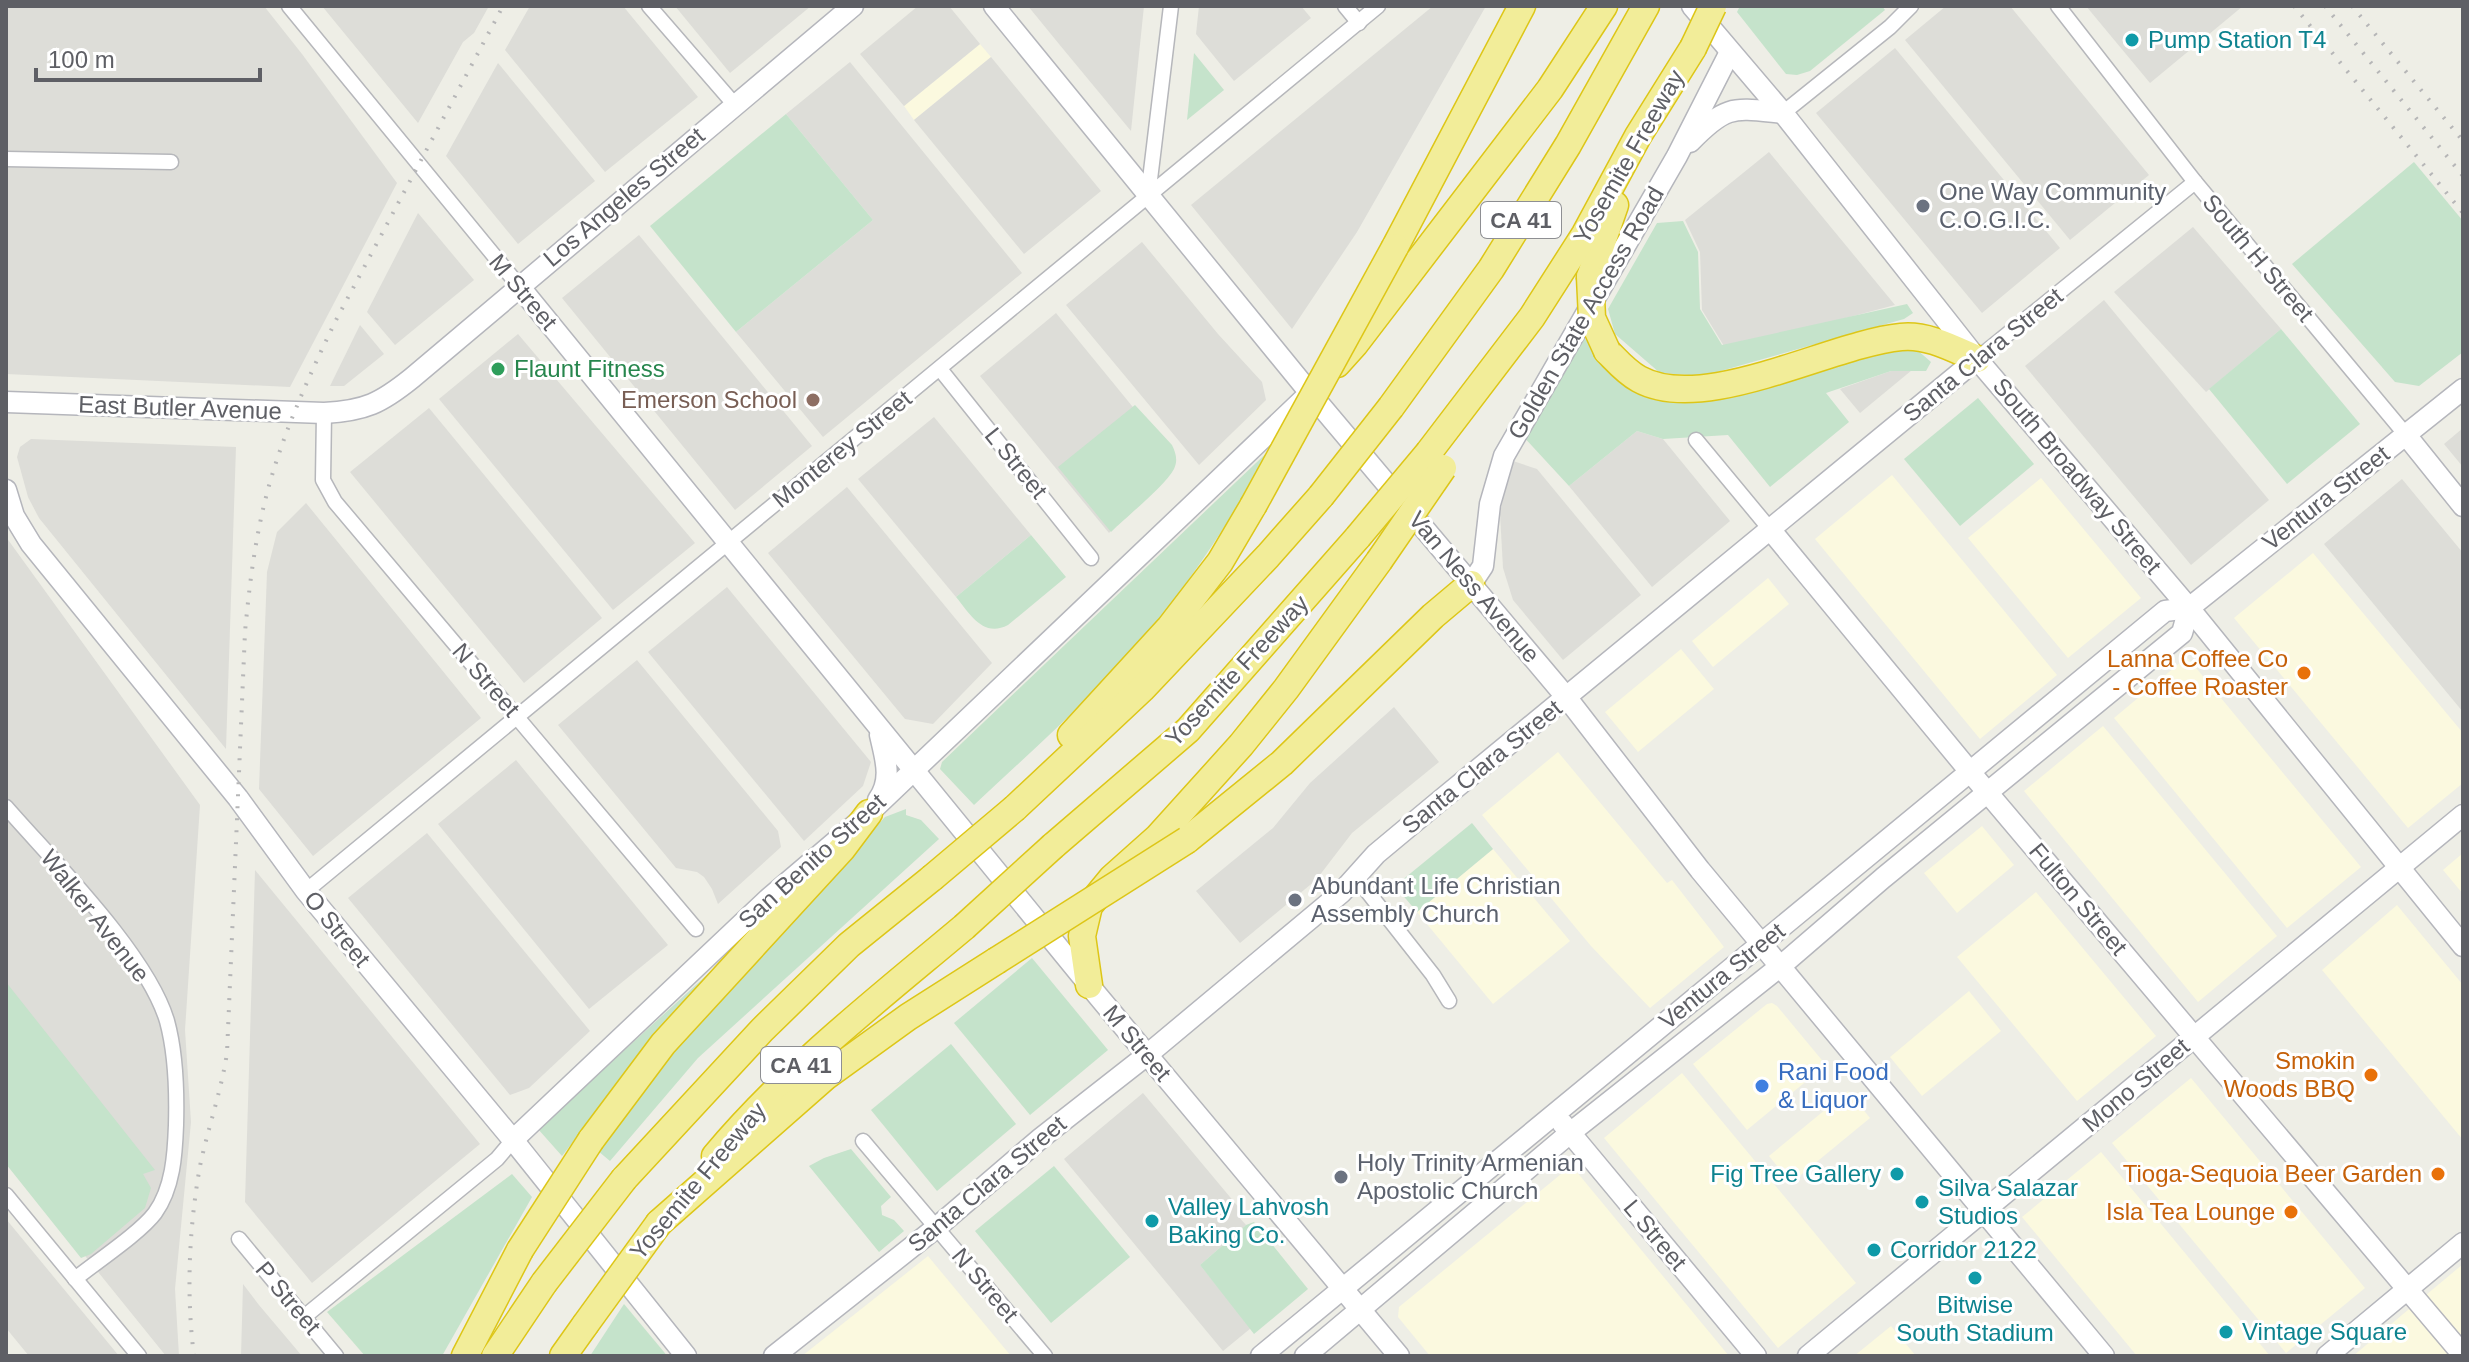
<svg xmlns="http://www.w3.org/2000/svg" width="2469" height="1362" viewBox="0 0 2469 1362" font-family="Arial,sans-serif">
	<rect width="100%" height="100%" fill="#eeeee6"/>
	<!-- commercial -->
	<g fill="#fbf9df">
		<path d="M 980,44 L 991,57 L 914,120 L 904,106 Z"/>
		<path d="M 1892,475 L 2057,675 L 1980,739 L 1815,539 Z"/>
		<path d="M 2041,478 L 2141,598 L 2068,658 L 1968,538 Z"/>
		<path d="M 2313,553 L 2463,733 L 2463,783 L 2408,828 L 2234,618 Z"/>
		<path d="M 1768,578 L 1789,604 L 1713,667 L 1692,641 Z"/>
		<path d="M 1681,649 L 1714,689 L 1638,752 L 1605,712 Z"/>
		<path d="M 2187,657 L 2361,867 L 2287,928 L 2114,718 Z"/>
		<path d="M 2103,726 L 2277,936 L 2198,1002 L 2024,791 Z"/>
		<path d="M 1558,752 L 1667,883 L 1672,880 L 1724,947 L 1650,1008 L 1591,946 L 1482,815 Z"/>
		<path d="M 1982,826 L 2014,865 L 1957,913 L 1924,873 Z"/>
		<path d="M 1493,849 L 1570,941 L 1493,1004 L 1417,912 Z"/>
		<path d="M 2463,853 L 2463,894 L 2443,870 Z"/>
		<path d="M 2036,892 L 2156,1036 L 2077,1101 L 1957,957 Z"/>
		<path d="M 2397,905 L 2463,985 L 2463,1140 L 2322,970 Z"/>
		<path d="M 1969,991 L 2001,1031 L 1922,1096 L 1890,1057 Z"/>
		<path d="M 1772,1003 L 1777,1006 L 1826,1065 L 1747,1130 L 1693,1064 L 1767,1004 Z"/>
		<path d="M 1682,1073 L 1856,1283 L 1778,1348 L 1604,1138 Z"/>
		<path d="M 2191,1078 L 2365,1288 L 2286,1353 L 2112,1143 Z"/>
		<path d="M 1848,1091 L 1870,1118 L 1791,1183 L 1769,1156 Z"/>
		<path d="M 2101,1152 L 2166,1230 L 2270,1356 L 2137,1356 L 2108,1321 L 2022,1217 Z"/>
		<path d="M 1566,1170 L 1576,1171 L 1729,1356 L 1430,1356 L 1398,1317 L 1399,1307 Z"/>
		<path d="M 928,1256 L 1011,1356 L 802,1356 Z"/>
		<path d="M 2463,1264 L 2463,1356 L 2353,1356 L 2390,1325 Z"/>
		<path d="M 1891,1326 L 1916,1356 L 1854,1356 Z"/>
	</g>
	<!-- industrial -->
	<g fill="#ddddd8">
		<path d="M 6,6 L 264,6 L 302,54 L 397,183 L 290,387 L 6,374 Z"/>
		<path d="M 322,6 L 489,6 L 474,33 L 463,42 L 418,123 Z"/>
		<path d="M 530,6 L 623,6 L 698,97 L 605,172 L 505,50 Z"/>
		<path d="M 675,6 L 811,6 L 730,73 Z"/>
		<path d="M 918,6 L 949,6 L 980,44 L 904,106 L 860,54 Z"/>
		<path d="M 1028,6 L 1144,6 L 1131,131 L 1059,44 Z"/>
		<path d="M 1199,6 L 1301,6 L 1311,18 L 1234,81 L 1196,34 Z"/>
		<path d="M 1433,6 L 1486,6 L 1357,232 L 1292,329 L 1191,205 Z"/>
		<path d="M 1946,6 L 2010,6 L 2149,175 L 2070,240 L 1905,40 Z"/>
		<path d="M 2086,6 L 2243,6 L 2150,83 Z"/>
		<path d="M 1895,48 L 2060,248 L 1982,313 L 1816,113 Z"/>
		<path d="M 991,57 L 1101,191 L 1024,254 L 914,120 Z"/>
		<path d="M 850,62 L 1022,273 L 823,437 L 736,332 L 873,220 L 786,114 Z"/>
		<path d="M 498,63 L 595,181 L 518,244 L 446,156 Z"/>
		<path d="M 1769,152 L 1895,305 L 1793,332 L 1724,346 L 1702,310 L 1700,252 L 1685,220 Z"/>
		<path d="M 418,213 L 474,280 L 395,345 L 367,312 Z"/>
		<path d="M 2193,227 L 2281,329 L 2206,392 L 2114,292 Z"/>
		<path d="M 639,235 L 812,446 L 735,510 L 562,298 Z"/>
		<path d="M 1142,242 L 1218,334 L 1262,382 L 1266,400 L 1199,465 L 1066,305 Z"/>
		<path d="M 2104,300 L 2269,500 L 2191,565 L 2025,366 Z"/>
		<path d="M 1056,313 L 1168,450 L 1160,479 L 1109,533 L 980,376 Z"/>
		<path d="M 360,325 L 384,354 L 344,386 L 330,386 Z"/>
		<path d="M 518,334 L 695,543 L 613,610 L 439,399 Z"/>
		<path d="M 1912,370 L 1860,413 L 1840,389 L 1891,371 Z"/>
		<path d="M 429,408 L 602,618 L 524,683 L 350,472 Z"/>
		<path d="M 934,417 L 1031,535 L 956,597 L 858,479 Z"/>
		<path d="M 2463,428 L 2463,467 L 2444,444 Z"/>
		<path d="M 1637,431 L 1663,439 L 1730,521 L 1652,587 L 1569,486 Z"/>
		<path d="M 31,439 L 236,447 L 226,749 L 39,518 L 28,497 L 17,457 L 20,447 Z"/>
		<path d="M 1513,461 L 1537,469 L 1641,595 L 1563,660 L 1513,600 L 1503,568 L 1500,514 L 1505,488 Z"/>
		<path d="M 2402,479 L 2463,553 L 2463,712 L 2324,544 Z"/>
		<path d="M 847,487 L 992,663 L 933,724 L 905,719 L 768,553 Z"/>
		<path d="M 306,503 L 481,718 L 313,856 L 259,789 L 267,572 L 277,532 Z"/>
		<path d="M 6,537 L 200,805 L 185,1030 L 191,1122 L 175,1289 L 179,1356 L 166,1356 L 6,1158 Z"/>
		<path d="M 727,587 L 871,762 L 863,786 L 804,841 L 648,652 Z"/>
		<path d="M 637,660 L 778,831 L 781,847 L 718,904 L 712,889 L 704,877 L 697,872 L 676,868 L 558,725 Z"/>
		<path d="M 1394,707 L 1439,762 L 1352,833 L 1316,880 L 1240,943 L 1196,891 L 1273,828 L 1310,783 Z"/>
		<path d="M 516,760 L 668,945 L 589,1009 L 438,824 Z"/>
		<path d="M 427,833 L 590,1031 L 529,1088 L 510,1095 L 348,898 Z"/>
		<path d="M 255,870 L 480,1144 L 312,1283 L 245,1202 Z"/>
		<path d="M 1143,1093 L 1240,1209 L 1237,1215 L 1246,1225 L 1200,1265 L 1251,1328 L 1223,1351 L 1064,1159 Z"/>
		<path d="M 6,1219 L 119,1356 L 29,1356 L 6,1328 Z"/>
		<path d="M 243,1284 L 259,1305 L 302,1356 L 241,1356 Z"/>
	</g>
	<!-- green -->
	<g fill="#c5e3cb">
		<path d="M 1740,6 L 1882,6 L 1885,10 L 1810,71 L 1797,75 L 1786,74 L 1737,12 Z"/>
		<path d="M 1194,53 L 1224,90 L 1187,120 Z"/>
		<path d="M 786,114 L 873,220 L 736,332 L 650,226 Z"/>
		<path d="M 2414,162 L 2463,221 L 2463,352 L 2419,386 L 2395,382 L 2292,264 Z"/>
		<path d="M 1683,221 L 1698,252 L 1700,309 L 1722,345 L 1907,304 L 1913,313 L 1904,319 L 1703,376 L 1660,373 L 1615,334 L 1608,309 L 1657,223 Z"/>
		<path d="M 2281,329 L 2360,424 L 2287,484 L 2209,389 Z"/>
		<path d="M 1584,338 L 1643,393 L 1915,348 L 1931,362 L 1926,371 L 1891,371 L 1826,393 L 1849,422 L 1770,487 L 1728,435 L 1663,439 L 1637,431 L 1569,486 L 1522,435 Z"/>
		<path d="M 1978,398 L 2034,464 L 1960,526 L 1904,459 Z"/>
		<path d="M 1135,405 L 1172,445 C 1176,453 1178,461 1174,469 C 1164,487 1127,516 1111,532 L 1058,467 Z"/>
		<path d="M 1279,441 C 1242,499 1206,559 1163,614 C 1108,684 1039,744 974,805 L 940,769 L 942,762 Z"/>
		<path d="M 1031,535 L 1066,577 L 1008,625 C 983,638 970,614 956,597 Z"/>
		<path d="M 906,809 L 906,815 L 921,820 L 939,839 L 698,1058 L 610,1161 L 598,1151 L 706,1010 L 885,817 Z"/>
		<path d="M 1472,823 L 1493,849 L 1417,912 L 1395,886 Z"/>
		<path d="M 732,952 L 661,1028 L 562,1156 L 538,1129 Z"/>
		<path d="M 1032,958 L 1108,1050 L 1030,1115 L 954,1023 Z"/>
		<path d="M 6,982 L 155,1170 L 143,1174 L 151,1188 L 145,1208 L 91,1254 L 81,1258 L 6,1164 Z"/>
		<path d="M 951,1044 L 1016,1124 L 937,1191 L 871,1110 Z"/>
		<path d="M 851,1149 L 891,1197 L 881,1206 L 882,1215 L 894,1220 L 904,1231 L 879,1252 L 809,1166 L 824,1158 Z"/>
		<path d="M 1054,1166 L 1130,1257 L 1051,1323 L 975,1231 Z"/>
		<path d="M 512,1174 L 532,1197 L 442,1356 L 365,1356 L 327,1312 Z"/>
		<path d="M 1254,1222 L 1308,1289 L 1254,1334 L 1200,1265 L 1246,1225 Z"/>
		<path d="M 624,1304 L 664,1352 L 667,1356 L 590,1356 Z"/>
	</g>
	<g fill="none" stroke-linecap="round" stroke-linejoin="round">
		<defs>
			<g id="street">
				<path d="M 289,6 L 519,286"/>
				<path d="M 649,6 L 734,104"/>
				<path d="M 1345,6 L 1359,23"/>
				<path d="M 2058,6 L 2195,182 L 2406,435"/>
				<path d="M 1783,113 L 1890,27 L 1911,6"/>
				<path d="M 6,159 L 171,162"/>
				<path d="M 1148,196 L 1171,6"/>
				<path d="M 1977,359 L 2195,182"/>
				<path d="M 940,369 L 1091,558"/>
				<path d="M 324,413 L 323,480 L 335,502 L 696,929"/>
				<path d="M 1696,440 L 1769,528"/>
				<path d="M 6,807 C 53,861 147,954 167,1021 C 176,1054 177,1090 176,1125 C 175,1154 173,1188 155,1213 C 140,1233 96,1262 75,1279"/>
				<path d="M 1356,877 L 1433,975 L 1449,1001"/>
				<path d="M 306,891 L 1378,6"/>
				<path d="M 863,1141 L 1045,1356"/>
				<path d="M 6,1195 L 139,1356"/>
				<path d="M 239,1239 L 336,1356"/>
				<path d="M 304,1317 L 497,1159 L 513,1140"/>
			</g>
			<g id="secondary">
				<path d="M 994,6 L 1310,393 L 1567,698 L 1700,870 L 2104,1356"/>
				<path d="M 1692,6 L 1783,113 L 1977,359 L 2189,608 L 2463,946"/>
				<path d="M 1690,142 C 1727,104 1733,108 1783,113"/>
				<path d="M 519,286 L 1098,996 L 1399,1356"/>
				<path d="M 6,402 L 324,413 C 365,411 381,403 412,378 L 853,6"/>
				<path d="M 2406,435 L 2463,506"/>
				<path d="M 6,490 L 14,516 L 31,544 L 238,798 L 306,891 L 513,1140 L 686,1356"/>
				<path d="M 1769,528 L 1971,773 L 2463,1355"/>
				<path d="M 1471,584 L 1483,566 L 1490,504 L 1504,456 L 1677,156 L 1730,52"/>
				<path d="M 878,800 C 893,779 885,758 880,735"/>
				<path d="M 1562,1123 L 1756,1356"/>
				<path d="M 513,1140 L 768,899 L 869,813 L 1310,393"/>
				<path d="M 774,1356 L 937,1227 L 1041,1138 L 1147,1055 L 1341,893 L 1376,854 L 1436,804 L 1977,359"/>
				<path d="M 1261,1356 L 2165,611 L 2189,608 L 2463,389"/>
				<path d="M 1305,1356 L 1570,1133 L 1782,965 L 1883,878 L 2182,633 L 2189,608"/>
				<path d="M 1808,1356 L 2463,815"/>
				<path d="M 2327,1356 L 2463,1243"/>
			</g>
			<g id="highway">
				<path d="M 1395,247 L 1522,6"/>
				<path d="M 1590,277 L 1615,205"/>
				<path d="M 1607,351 C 1617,361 1626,372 1639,379 C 1704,415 1830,344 1901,337 C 1927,334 1954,349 1977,359"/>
				<path d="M 1337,364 L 1355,344 L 1550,89 L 1604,6"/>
				<path d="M 1391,407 L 1491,269 L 1568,145 L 1646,6"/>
				<path d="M 1429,452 L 1532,317 L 1585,234 L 1638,136 L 1693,48"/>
				<path d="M 1071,735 L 1170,627 L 1220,562 L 1253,506"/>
				<path d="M 1015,808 L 1142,689 L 1268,556 L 1321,496"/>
				<path d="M 1187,840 L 1282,763 L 1433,616 L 1471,584"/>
				<path d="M 1053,846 L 1188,730 L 1358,537"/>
				<path d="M 1089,985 L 1082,936 L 1089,906 L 1112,878 L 1158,837 L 1241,745 L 1286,689 L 1379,561"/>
				<path d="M 591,1140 L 663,1044 L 842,849 L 869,813"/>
				<path d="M 715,1156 C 788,1069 877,1000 964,927"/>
				<path d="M 624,1179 L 762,1030 L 849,945 L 932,878"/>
				<path d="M 659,1223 L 825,1077 L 908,1017 L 996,961"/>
				<path d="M 465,1356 L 520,1250"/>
				<path d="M 495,1356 L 544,1283"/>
				<path d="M 563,1356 L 585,1325"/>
			</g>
		</defs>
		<!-- street casing -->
		<use href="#street" stroke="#b6b7bb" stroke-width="17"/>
		<!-- secondary casing -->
		<use href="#secondary" stroke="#b5b6bc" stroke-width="23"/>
		<!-- highway casing -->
		<use href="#highway" stroke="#ddc617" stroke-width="29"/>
		<!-- street -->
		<use href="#street" stroke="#fff" stroke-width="14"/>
		<!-- secondary -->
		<use href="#secondary" stroke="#fff" stroke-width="20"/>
		<!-- highway -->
		<use href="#highway" stroke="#f2ed99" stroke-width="26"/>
		<!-- rail -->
		<g stroke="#b6b6b7" stroke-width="4" stroke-dasharray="2 10" stroke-linecap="butt">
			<path d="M 2294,6 L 2463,213"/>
			<path d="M 2325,6 L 2463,176"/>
			<path d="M 2352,6 L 2463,141"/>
			<path d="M 194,1356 C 186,1294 189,1228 200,1166 C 208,1128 221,1092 227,1053 L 245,632 C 249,589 254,547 264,505 C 279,442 307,380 335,322 L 503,6"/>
		</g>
		<defs>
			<g id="highway-bridge">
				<path d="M 1693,48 L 1713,6"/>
				<path d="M 1590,277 L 1592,318 L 1607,351"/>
				<path d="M 1321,496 L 1391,407"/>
				<path d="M 1253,506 L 1395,247"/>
				<path d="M 1358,537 L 1429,452"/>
				<path d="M 1379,561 L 1443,468"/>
				<path d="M 932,878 L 1015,808"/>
				<path d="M 964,927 L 1053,846"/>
				<path d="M 996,961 L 1187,840"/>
				<path d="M 520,1250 L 591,1140"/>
				<path d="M 544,1283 L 624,1179"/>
				<path d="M 585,1325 L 659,1223"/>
			</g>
		</defs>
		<!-- highway-bridge casing -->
		<use href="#highway-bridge" stroke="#ddc617" stroke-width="29" stroke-linecap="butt"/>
		<!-- highway-bridge -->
		<use href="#highway-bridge" stroke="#f2ed99" stroke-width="26"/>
	</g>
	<!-- markers -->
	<g fill="#0f9aa8" stroke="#fff" stroke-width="3">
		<circle cx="2132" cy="40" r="8"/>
		<circle cx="1897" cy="1174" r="8"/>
		<circle cx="1922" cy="1202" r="8"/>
		<circle cx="1152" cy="1221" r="8"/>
		<circle cx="1874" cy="1250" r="8"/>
		<circle cx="1975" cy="1278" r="8"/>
		<circle cx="2226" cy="1332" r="8"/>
	</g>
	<g fill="#6b7280" stroke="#fff" stroke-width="3">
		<circle cx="1923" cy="206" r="8"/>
		<circle cx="1295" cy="900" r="8"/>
		<circle cx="1341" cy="1177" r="8"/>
	</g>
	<circle fill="#2e9e5b" stroke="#fff" stroke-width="3" cx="498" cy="369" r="8"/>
	<circle fill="#8d6e63" stroke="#fff" stroke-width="3" cx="813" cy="400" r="8"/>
	<g fill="#e8710a" stroke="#fff" stroke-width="3">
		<circle cx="2304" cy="673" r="8"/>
		<circle cx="2371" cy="1075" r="8"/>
		<circle cx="2438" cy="1174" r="8"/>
		<circle cx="2291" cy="1212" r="8"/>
	</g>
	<circle fill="#3f7fe0" stroke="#fff" stroke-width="3" cx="1762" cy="1086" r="8"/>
	<g text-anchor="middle" stroke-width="6" stroke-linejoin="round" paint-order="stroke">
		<!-- shield labels -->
		<g fill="#fff" stroke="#8e8f93" stroke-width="2">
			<rect x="1481" y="202" width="80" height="36" rx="6"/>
			<rect x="761" y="1047" width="80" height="36" rx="6"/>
		</g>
		<g font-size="22" font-weight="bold" fill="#5e5f65">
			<text x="1521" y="228">CA 41</text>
			<text x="801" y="1073">CA 41</text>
		</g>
		<!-- culture labels -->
		<g font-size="24" fill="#0d838f" stroke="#fff" text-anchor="start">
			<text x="2148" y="48">Pump Station T4</text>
			<text x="1881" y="1182" text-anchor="end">Fig Tree Gallery</text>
			<text x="1938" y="1196">Silva Salazar<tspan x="1938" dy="28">Studios</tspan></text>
			<text x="1168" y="1215">Valley Lahvosh<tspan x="1168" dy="28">Baking Co.</tspan></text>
			<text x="1890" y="1258">Corridor 2122</text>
			<text x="1975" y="1313" text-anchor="middle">Bitwise<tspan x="1975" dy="28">South Stadium</tspan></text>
			<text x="2242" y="1340">Vintage Square</text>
		</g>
		<!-- street labels -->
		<g font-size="24" fill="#5e5f65" stroke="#fff">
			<text transform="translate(1629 157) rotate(-60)" y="8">Yosemite Freeway</text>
			<text transform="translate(624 197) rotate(-40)" y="8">Los Angeles Street</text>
			<text transform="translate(2258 258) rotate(50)" y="8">South H Street</text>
			<text transform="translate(523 292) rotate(50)" y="8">M Street</text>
			<text transform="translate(1586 313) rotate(-60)" y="8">Golden State Access Road</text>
			<text transform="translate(1983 355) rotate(-39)" y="8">Santa Clara Street</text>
			<text transform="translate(180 408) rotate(2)" y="8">East Butler Avenue</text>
			<text transform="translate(842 449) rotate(-39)" y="8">Monterey Street</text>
			<text transform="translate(1016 463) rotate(51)" y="8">L Street</text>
			<text transform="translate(2077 476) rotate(50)" y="8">South Broadway Street</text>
			<text transform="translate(2326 498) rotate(-38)" y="8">Ventura Street</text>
			<text transform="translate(1474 587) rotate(50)" y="8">Van Ness Avenue</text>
			<text transform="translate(1237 671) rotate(-47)" y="8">Yosemite Freeway</text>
			<text transform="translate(486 680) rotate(49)" y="8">N Street</text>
			<text transform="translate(1482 767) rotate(-39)" y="8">Santa Clara Street</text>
			<text transform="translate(812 861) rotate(-42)" y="8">San Benito Street</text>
			<text transform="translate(2078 899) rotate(50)" y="8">Fulton Street</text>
			<text transform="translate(95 916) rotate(52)" y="8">Walker Avenue</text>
			<text transform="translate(337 929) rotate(51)" y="8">O Street</text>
			<text transform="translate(1722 976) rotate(-39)" y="8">Ventura Street</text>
			<text transform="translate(1137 1043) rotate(50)" y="8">M Street</text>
			<text transform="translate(2136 1085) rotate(-40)" y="8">Mono Street</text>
			<text transform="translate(698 1181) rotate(-50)" y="8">Yosemite Freeway</text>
			<text transform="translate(987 1184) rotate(-40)" y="8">Santa Clara Street</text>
			<text transform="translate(1655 1235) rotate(50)" y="8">L Street</text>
			<text transform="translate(985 1285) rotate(50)" y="8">N Street</text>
			<text transform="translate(288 1298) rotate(50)" y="8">P Street</text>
		</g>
		<!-- worship labels -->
		<g font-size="24" fill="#5b616d" stroke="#fff" text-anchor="start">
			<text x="1939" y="200">One Way Community<tspan x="1939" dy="28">C.O.G.I.C.</tspan></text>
			<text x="1311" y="894">Abundant Life Christian<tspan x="1311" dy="28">Assembly Church</tspan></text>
			<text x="1357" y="1171">Holy Trinity Armenian<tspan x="1357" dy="28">Apostolic Church</tspan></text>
		</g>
		<!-- leisure labels -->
		<g font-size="24" fill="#27864d" stroke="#fff" text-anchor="start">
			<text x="514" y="377">Flaunt Fitness</text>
		</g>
		<!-- education labels -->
		<g font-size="24" fill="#785e54" stroke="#fff" text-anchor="end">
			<text x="797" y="408">Emerson School</text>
		</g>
		<!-- food labels -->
		<g font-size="24" fill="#c56008" stroke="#fff" text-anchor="end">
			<text x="2288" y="667">Lanna Coffee Co<tspan x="2288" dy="28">- Coffee Roaster</tspan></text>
			<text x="2355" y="1069">Smokin<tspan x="2355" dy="28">Woods BBQ</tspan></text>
			<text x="2422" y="1182">Tioga-Sequoia Beer Garden</text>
			<text x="2275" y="1220">Isla Tea Lounge</text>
		</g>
		<!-- shop labels -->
		<g font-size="24" fill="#366cbe" stroke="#fff" text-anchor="start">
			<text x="1778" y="1080">Rani Food<tspan x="1778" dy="28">&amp; Liquor</tspan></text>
		</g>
	</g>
	<!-- border -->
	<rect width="2469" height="1362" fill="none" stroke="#5e5f65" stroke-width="16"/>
	<!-- scale -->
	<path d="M36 68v12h224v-12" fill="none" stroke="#5e5f65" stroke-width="4"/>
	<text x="48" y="68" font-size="24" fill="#5e5f65" stroke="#ffffff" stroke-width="6" paint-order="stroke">100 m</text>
</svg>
